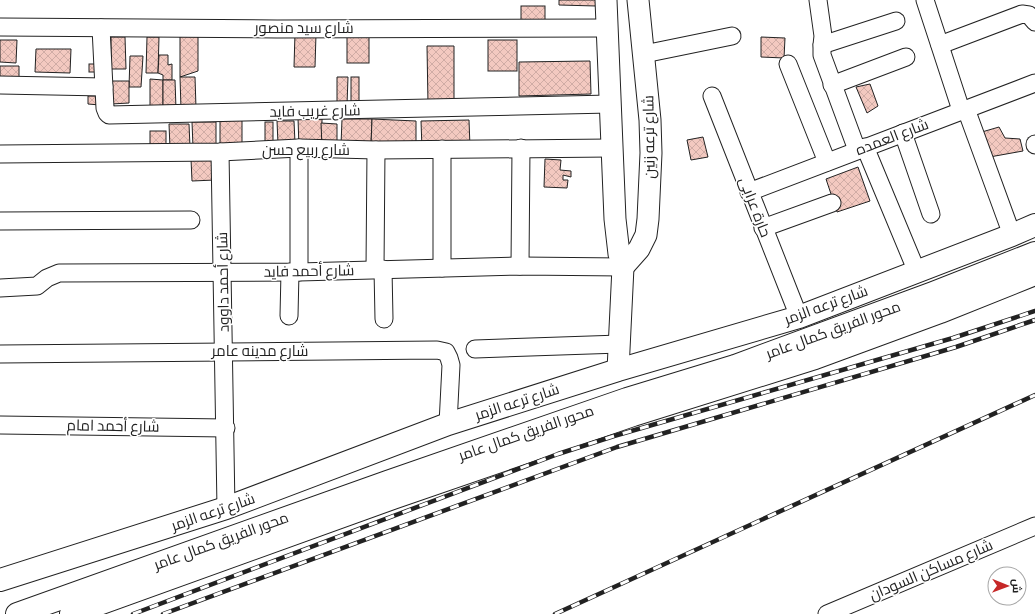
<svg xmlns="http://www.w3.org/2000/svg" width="1035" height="614" viewBox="0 0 1035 614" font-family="Commissioner,Cairo,sans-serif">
	<defs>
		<pattern id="building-cross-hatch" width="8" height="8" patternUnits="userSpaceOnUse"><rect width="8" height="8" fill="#f3c9c0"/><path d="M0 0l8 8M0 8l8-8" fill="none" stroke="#d0aca5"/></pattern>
	</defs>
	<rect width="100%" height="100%" fill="#fff"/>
	<!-- building -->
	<g fill="url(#building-cross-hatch)" stroke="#222">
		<path d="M 559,0 L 596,0 L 596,6 L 559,5 Z"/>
		<rect x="521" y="6" width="24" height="29"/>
		<path d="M 295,33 L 316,34 L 315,67 L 294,67 Z"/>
		<rect x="347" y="33" width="22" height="30"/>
		<path d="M 180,36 L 198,36 L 198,71 L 180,77 Z"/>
		<path d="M 111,37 L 125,37 L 126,69 L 111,69 Z"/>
		<path d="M 147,37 L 159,37 L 158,73 L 146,73 Z"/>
		<path d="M 761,37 L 785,38 L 784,58 L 761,57 Z"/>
		<path d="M 0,40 L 17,40 L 16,63 L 0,62 Z"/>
		<rect x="488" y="40" width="29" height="31"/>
		<path d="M 427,46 L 454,46 L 454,103 L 428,104 Z"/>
		<path d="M 36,49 L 71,49 L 70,73 L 35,72 Z"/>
		<path d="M 159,55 L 168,55 L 168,65 L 172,64 L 172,80 L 163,80 L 163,75 L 158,73 Z"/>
		<path d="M 130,56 L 143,56 L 141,87 L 129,87 Z"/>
		<path d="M 590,61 L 591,94 L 519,96 L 519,62 Z"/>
		<rect x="89" y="64" width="8" height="8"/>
		<path d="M 0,66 L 19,66 L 19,82 L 0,81 Z"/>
		<path d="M 180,77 L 195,77 L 196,108 L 181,109 Z"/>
		<path d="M 337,77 L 348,77 L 347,105 L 337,105 Z"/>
		<rect x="351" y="77" width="8" height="28"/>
		<path d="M 150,79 L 163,80 L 163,109 L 150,109 Z"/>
		<path d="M 163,80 L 175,80 L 176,109 L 163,109 Z"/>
		<path d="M 110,81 L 129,81 L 129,103 L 111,104 Z"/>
		<path d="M 870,84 L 878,106 L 867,113 L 856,87 Z"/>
		<path d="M 88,96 L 100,96 L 100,105 L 88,104 Z"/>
		<path d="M 322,117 L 322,147 L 299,148 L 298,118 Z"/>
		<path d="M 342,119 L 372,119 L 371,145 L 341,145 Z"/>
		<path d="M 372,119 L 416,121 L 416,146 L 371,145 Z"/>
		<path d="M 220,120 L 242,120 L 242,147 L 220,146 Z"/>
		<path d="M 469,120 L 470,147 L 422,149 L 421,121 Z"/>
		<path d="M 277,121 L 294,121 L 295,143 L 278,144 Z"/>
		<path d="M 192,122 L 216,122 L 216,147 L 193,147 Z"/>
		<rect x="265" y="122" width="8" height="22"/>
		<path d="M 321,123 L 337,124 L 337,146 L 322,147 Z"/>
		<path d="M 169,124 L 189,124 L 190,147 L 170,148 Z"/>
		<path d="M 999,127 L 1005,138 L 1020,139 L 1023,151 L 984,158 L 975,134 Z"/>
		<rect x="150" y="131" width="16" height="16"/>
		<path d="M 703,137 L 708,157 L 691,160 L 687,140 Z"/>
		<path d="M 215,158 L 215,180 L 192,181 L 191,159 Z"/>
		<path d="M 545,159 L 561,160 L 560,170 L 571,171 L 571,177 L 563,175 L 563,180 L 568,180 L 567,188 L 544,187 Z"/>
		<path d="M 858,167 L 870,201 L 837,212 L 826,179 Z"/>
	</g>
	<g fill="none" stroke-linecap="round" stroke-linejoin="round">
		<defs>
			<g id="minor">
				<path d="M 818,0 L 823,36 L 822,45 L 822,55 L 857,150"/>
				<path d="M 925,0 L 961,110"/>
				<path d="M 0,27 L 277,29 L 607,28"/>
				<path d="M 101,28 L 105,108 L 107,113 L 109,115 L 610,104"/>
				<path d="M 822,45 L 896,21"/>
				<path d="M 940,45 L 1022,14 L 1029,15 L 1035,22"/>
				<path d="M 644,54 L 732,36"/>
				<path d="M 788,64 L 827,162"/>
				<path d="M 0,85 L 104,87"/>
				<path d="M 832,85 L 906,57"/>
				<path d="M 712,96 L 799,317"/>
				<path d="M 966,109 L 1012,235"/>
				<path d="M 903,133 L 931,214"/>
				<path d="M 1035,144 L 1035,145"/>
				<path d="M 865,147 L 917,272"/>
				<path d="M 299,148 L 299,272"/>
				<path d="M 442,149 L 442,268"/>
				<path d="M 220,152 L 226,508"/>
				<path d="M 0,154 L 220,152 L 299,148 L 376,150 L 611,148"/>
				<path d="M 749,192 L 1035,83"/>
				<path d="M 0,221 L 191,220"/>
				<path d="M 763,228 L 832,203"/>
				<path d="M 520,266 L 521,148"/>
				<path d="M 375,269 L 376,150"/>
				<path d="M 383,269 L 384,319"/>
				<path d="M 0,288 L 37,286 L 47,278 L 59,273 L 299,272 L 520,266 L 623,267"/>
				<path d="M 289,316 L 290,272"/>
				<path d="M 475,349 L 620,344"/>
				<path d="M 0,354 L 437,350 L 446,352 L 449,358 L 451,365 L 448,424"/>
				<path d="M 0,425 L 226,428"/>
				<path d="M 827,614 L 1035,526"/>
			</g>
			<g id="tertiary">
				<path d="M 606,0 L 615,219 L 619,254 L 623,267 L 618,370"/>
				<path d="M 623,267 L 639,249 L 646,235 L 648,219 L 651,153 L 650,120 L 638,0"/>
			</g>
			<path id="secondary" d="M 0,580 L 226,508 L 448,424 L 618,370 L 799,317 L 1012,235 L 1035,225"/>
			<g id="motorway">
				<path d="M 17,614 L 387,482 L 627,399 L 735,366 L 933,293 L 1035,253"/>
				<path d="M 71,614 L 393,498 L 633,415 L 815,358 L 940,312 L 1035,274"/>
			</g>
		</defs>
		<!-- minor casing -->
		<use href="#minor" stroke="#222" stroke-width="19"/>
		<!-- tertiary casing -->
		<use href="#tertiary" stroke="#222" stroke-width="23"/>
		<!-- secondary casing -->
		<use href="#secondary" stroke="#222" stroke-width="24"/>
		<!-- motorway casing -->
		<use href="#motorway" stroke="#222" stroke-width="24"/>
		<!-- minor -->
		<use href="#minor" stroke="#fff" stroke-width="17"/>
		<!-- tertiary -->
		<use href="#tertiary" stroke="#fff" stroke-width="21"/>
		<!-- secondary -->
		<use href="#secondary" stroke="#fff" stroke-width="22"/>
		<!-- motorway -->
		<use href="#motorway" stroke="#fff" stroke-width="22"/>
		<defs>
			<g id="rail">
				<path d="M 133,614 L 558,454 L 614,436 L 953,338 L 1035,311"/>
				<path d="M 163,614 L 617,447 L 956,347 L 1035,320"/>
				<path d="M 555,614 L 1035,395"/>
			</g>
		</defs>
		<!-- rail casing -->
		<use href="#rail" stroke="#222" stroke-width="4.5"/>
		<!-- rail -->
		<use href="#rail" stroke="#fff" stroke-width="3" stroke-dasharray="9" stroke-linecap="butt"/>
	</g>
	<g text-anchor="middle" stroke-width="3" stroke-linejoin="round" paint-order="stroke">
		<!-- street labels -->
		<g font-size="15" fill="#222" stroke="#fff">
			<text x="304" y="33">شارع سيد منصور</text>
			<text transform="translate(315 111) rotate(-1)" y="5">شارع غريب فايد</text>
			<text transform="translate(649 137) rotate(-91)" y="5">شارع ترعه زنين</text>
			<text transform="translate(892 137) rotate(-21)" y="5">شارع العمده</text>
			<text x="306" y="155">شارع ربيع حسن</text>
			<text transform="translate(755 207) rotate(69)" y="5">حارة عرابى</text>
			<text transform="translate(309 271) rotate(-1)" y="5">شارع أحمد فايد</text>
			<text transform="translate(223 282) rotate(-91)" y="5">شارع أحمد داوود</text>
			<text transform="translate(826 305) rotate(-20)" y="5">شارع ترعه الزمر</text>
			<text transform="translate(833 330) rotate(-20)" y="5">محور الفريق كمال عامر</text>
			<text x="260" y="356">شارع مدينه عامر</text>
			<text transform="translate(517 402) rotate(-18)" y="5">شارع ترعه الزمر</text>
			<text transform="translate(113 426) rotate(1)" y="5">شارع أحمد امام</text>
			<text transform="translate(526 433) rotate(-19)" y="5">محور الفريق كمال عامر</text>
			<text transform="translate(213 512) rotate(-19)" y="5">شارع ترعه الزمر</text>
			<text transform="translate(221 541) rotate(-20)" y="5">محور الفريق كمال عامر</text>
			<text transform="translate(931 570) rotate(-23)" y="5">شارع مساكن السودان</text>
		</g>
	</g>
	<!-- north arrow -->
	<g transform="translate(1007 586) rotate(91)"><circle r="19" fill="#ffffff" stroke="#a7a7a7"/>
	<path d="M0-3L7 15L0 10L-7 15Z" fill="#c62828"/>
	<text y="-6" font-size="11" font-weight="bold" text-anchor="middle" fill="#222222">ش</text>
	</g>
</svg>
